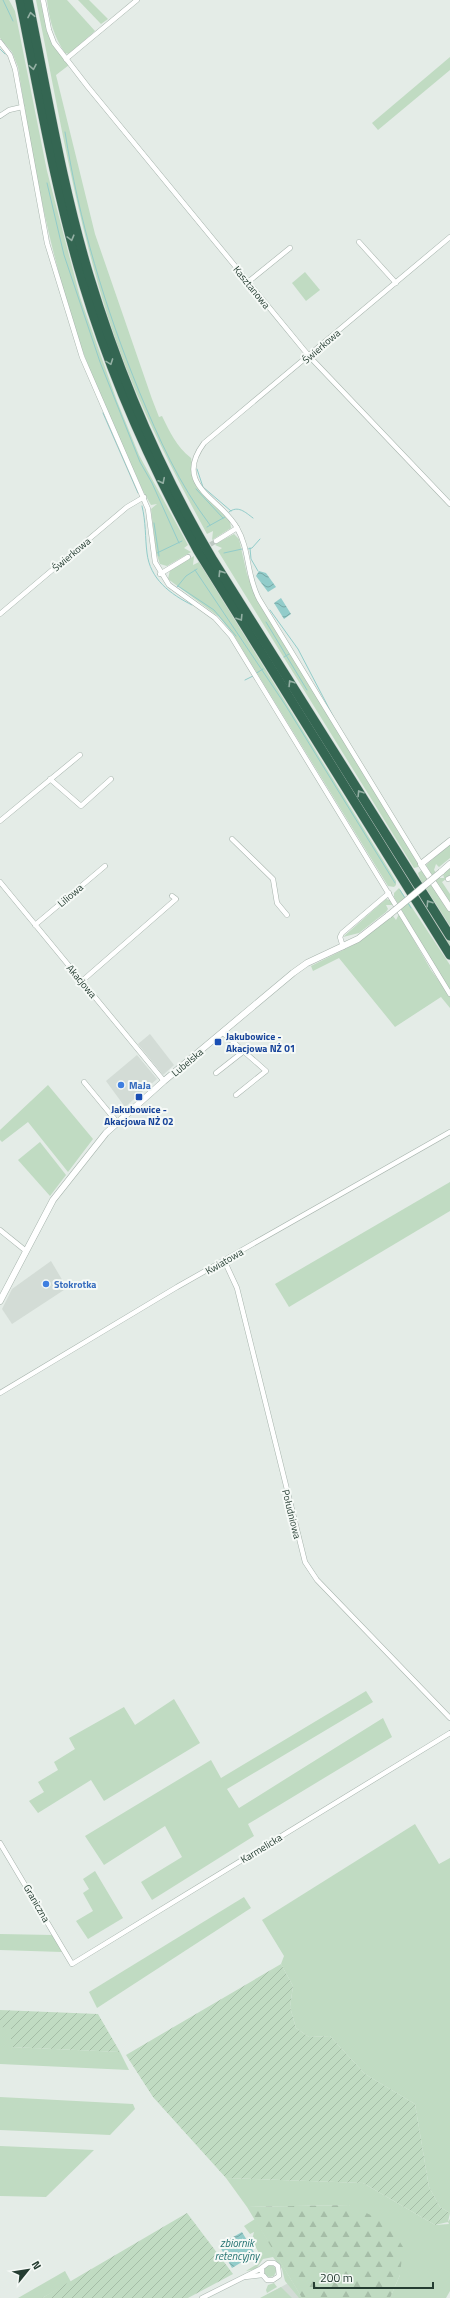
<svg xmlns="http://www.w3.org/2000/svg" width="450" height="2298" viewBox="0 0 450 2298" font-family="'Titillium Web',sans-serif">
	<defs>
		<pattern id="forest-firs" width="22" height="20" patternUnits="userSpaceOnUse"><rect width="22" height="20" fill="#c0dbc2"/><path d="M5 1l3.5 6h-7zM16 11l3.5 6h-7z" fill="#a5bda7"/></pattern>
		<pattern id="garden-furrows" width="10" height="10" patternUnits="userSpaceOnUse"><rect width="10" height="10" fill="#c0dbc2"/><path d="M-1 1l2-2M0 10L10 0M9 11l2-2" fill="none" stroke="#a5bda7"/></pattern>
		<pattern id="water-waves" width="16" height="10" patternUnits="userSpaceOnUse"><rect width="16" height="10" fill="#92ccca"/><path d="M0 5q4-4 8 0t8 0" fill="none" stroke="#77a7a5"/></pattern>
	</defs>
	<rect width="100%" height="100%" fill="#e4ece7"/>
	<!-- built -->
	<g fill="#d3dcd6">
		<path d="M 150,1034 L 174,1065 L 163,1075 L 138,1044 Z"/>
		<path d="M 137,1055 L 157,1079 L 125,1107 L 106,1081 Z"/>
		<path d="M 51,1261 L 67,1288 L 12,1324 L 2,1309 L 12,1289 Z"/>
		<path d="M 292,2281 L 302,2298 L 261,2298 Z"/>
	</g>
	<!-- green -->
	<g fill="#c0dbc2">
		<path d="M 0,0 L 9,0 L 15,11 L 47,171 L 80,297 L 117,401 L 139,455 L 188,545 L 184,548 L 191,552 L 167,566 L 160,564 L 156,552 L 151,509 L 157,504 L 151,505 L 143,491 C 122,444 99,397 82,349 C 50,257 33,163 18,67 L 12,52 L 0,38 Z"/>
		<path d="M 36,0 L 40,0 L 51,41 L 69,65 L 56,75 L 95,234 L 152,399 L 159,417 L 162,416 C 170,432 176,446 191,458 L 196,486 L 230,521 L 231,528 L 212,540 L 213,531 L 207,534 C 169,464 132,393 108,317 C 75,213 58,107 36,0 Z"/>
		<path d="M 47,0 L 67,0 L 95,31 L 69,54 L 65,53 C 54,37 49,19 47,0 Z"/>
		<path d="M 78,0 L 89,0 L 108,19 L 101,24 Z"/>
		<path d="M 450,57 L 450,70 L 378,130 L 372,123 Z"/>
		<path d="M 305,272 L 320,290 L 306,301 L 292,283 Z"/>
		<path d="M 234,534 L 239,539 L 247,574 L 256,598 L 419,864 L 418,867 L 414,868 L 218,551 L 222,548 L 215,545 L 217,543 Z"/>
		<path d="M 194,556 L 193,565 L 199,562 L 396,881 L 396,885 L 394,887 L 388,886 L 233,634 L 219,617 L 168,579 L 170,570 Z"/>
		<path d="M 450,844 L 450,858 L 439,867 L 436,864 L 434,870 L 440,878 L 444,878 L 443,874 L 450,868 L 450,876 L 442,882 L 450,894 L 450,904 L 426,865 Z"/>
		<path d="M 395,855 L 450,942 L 450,947 L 393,857 Z"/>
		<path d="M 422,870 L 450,912 L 450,926 L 420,879 L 418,873 Z"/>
		<path d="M 399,888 L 450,965 L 450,991 L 394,897 L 394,893 Z"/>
		<path d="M 386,899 L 390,900 L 393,905 L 386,905 L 388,909 L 386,912 L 359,933 L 343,937 Z"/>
		<path d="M 399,914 L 431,970 L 450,996 L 450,1008 L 441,997 L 395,1027 L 339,958 L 313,971 L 311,966 L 353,945 L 391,917 L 393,916 L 396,920 Z"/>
		<path d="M 48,1085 L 93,1139 L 68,1172 L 28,1122 L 2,1142 L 0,1140 L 0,1130 Z"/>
		<path d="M 40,1142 L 66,1175 L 50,1196 L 18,1160 Z"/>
		<path d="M 450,1182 L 450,1211 L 289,1307 L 275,1284 Z"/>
		<path d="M 366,1691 L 373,1702 L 227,1789 L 239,1808 L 383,1718 L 392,1737 L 248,1824 L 254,1836 L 152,1900 L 141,1882 L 182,1857 L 165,1826 L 104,1865 L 85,1836 L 211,1760 L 221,1778 Z"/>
		<path d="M 174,1699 L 200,1743 L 104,1801 L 91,1780 L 38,1813 L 29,1801 L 44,1792 L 38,1782 L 58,1770 L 54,1762 L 75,1749 L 69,1738 L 124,1707 L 135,1725 Z"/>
		<path d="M 415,1824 L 439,1864 L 450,1858 L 450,2213 L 440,2207 L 429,2187 L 415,2104 L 365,2074 L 330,2036 L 309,2037 L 296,2028 L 290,2007 L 293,1986 L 281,1964 L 284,1956 L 262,1920 Z"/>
		<path d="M 95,1871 L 123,1918 L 88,1939 L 76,1921 L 93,1911 L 83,1893 L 89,1889 L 83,1879 Z"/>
		<path d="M 244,1897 L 251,1908 L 97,2008 L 89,1992 Z"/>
		<path d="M 0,1934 L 53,1935 L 62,1952 L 0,1950 Z"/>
		<path d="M 0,2027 L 11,2027 L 11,2047 L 120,2052 L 129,2070 L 0,2064 Z"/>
		<path d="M 0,2097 L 133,2104 L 135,2109 L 110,2135 L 0,2130 Z"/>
		<path d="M 0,2146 L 94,2150 L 46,2197 L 0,2196 Z"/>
		<path d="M 226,2178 L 363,2183 L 435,2225 L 449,2224 L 448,2222 L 450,2219 L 450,2291 L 446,2298 L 390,2298 L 400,2275 L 349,2205 L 247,2207 Z"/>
		<path d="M 255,2219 L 302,2298 L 299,2298 L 285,2281 L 282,2269 L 273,2257 L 263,2259 L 256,2269 L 246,2271 L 259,2263 L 258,2260 L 261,2257 L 252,2240 L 254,2232 L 250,2234 L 244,2226 Z"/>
		<circle cx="270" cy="2271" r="6"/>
		<path d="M 65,2271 L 71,2282 L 42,2298 L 18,2298 Z"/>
		<path d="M 274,2283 L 277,2287 L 267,2293 L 266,2290 L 268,2285 Z"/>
		<path d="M 281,2287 L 292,2298 L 260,2298 Z"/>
	</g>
	<!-- forest -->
	<path fill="url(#forest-firs)" d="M 349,2205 L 388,2223 L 403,2247 L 400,2275 L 390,2298 L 302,2298 L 247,2207 Z"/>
	<!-- garden -->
	<g fill="url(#garden-furrows)">
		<path d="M 281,1964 L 293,1986 L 290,2007 L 296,2028 L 309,2037 L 330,2036 L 365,2074 L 415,2104 L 429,2187 L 440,2207 L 450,2213 L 448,2222 L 435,2225 L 363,2183 L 226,2178 L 153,2097 L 126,2055 Z"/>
		<path d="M 0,2010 L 98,2014 L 120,2052 L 11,2047 L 11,2028 L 0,2027 Z"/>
		<path d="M 187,2213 L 233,2274 L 188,2298 L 42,2298 Z"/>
	</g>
	<!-- water -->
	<g fill="url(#water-waves)">
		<path d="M 259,571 L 266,573 L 276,587 L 268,592 L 256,576 Z"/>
		<path d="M 281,598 L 291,614 L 284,619 L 274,603 Z"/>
		<path d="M 242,2232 L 255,2254 L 232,2268 L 219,2245 Z"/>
	</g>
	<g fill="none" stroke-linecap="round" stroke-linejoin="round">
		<!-- stream -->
		<g stroke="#92ccca" stroke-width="1">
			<path d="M 3,0 L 13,21"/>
			<path d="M 0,49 L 5,54"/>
			<path d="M 65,132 C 79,221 105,308 139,391 C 159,439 179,484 210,525"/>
			<path d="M 47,183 L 64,255 L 100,362 L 140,462 L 152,483 L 179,543"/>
			<path d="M 103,413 L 138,493"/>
			<path d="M 197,469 L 203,487 L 231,511"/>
			<path d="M 196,489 L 223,518"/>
			<path d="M 142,506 C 146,522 145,537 147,553 C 150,579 170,594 192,605"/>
			<path d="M 229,512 C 238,505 245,512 253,518"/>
			<path d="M 154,523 L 159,556"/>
			<path d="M 207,527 L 225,517"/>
			<path d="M 250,548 L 251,559 L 258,571"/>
			<path d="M 248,549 L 252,548 L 260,539"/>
			<path d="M 157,553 L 182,541"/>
			<path d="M 224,553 L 242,549"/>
			<path d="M 195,570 L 286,706 L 395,883"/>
			<path d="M 178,586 L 214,610 L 236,636"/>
			<path d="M 177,587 L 186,576 L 197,569"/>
			<path d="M 270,610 L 298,649 L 333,716"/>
			<path d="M 266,622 L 307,690"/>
			<path d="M 284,657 L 289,654"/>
			<path d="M 255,674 L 263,669"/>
			<path d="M 245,680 L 253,676"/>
			<path d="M 400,890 L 405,898"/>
			<path d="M 408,903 L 411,908"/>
		</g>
		<!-- minor-tunnel -->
		<path stroke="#bec9c3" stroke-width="4.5" stroke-dasharray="4.5 2" stroke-linecap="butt" d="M 205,548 L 216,541"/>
		<defs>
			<g id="minor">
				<path d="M 43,0 L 49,30 L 54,43 L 88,87 L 309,356 L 450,504"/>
				<path d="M 0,42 L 10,55 L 15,69 L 47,243 L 82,357 L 148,509 L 155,562 L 169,585 L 215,618 L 231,636 L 450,994"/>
				<path d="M 66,59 L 137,0"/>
				<path d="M 0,116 L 9,110 L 22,107"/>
				<path d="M 359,242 L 396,283"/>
				<path d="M 248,282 L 290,248"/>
				<path d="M 237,528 C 250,550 246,575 259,599 L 421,864"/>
				<path d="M 216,541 L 237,528 C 221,498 172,486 204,443 L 450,237"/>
				<path d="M 160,574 L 188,557"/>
				<path d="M 0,614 L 127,507 L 144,497"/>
				<path d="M 50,779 L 81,806 L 111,779"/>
				<path d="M 0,821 L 80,755"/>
				<path d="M 232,839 L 273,879 L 277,903 L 287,915"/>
				<path d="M 448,879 L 450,878"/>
				<path d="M 0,882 L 164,1081"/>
				<path d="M 35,925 L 105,866"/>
				<path d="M 343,947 L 340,937 L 342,933 L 389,893"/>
				<path d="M 82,981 L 176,899 L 172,896"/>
				<path d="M 222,1032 L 266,1071 L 236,1095"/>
				<path d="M 216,1073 L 244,1051"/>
				<path d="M 84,1082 L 117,1122"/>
				<path d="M 0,1230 L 26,1251"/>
				<path d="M 224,1260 L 237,1288 L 305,1562 L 317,1580 L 450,1718"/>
				<path d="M 0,1393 L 177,1287 L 450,1132"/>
				<path d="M 0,1843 L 72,1964 L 450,1733"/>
				<path d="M 245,2277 L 262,2275"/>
				<path d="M 202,2298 L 260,2269 L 268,2263 L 274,2263 L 278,2266 L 279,2276 L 273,2280 L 267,2280 L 262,2274 L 262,2268"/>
			</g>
			<g id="tertiary">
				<path d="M 450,841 L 421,864 L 450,908"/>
				<path d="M 441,872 L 450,864"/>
				<path d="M 0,1301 L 53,1200 L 106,1133 L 164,1081 L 293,973 L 307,963 L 358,939 L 389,915"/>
			</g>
			<g id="motorway">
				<path d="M 20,0 C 39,94 55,190 83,283 C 111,376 151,466 198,551 L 450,955"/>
				<path d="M 28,0 C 47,92 62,185 89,275 C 119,374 160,471 213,560 L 450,936"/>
			</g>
		</defs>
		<!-- minor casing -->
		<use href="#minor" stroke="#a7b4ad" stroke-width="5.5"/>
		<!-- tertiary casing -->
		<use href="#tertiary" stroke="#a7b4ad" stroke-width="7"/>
		<!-- motorway casing -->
		<use href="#motorway" stroke="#c2c9c6" stroke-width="10"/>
		<!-- minor -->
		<use href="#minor" stroke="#fff" stroke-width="4.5"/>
		<!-- tertiary -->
		<use href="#tertiary" stroke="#fff" stroke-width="6"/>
		<!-- motorway -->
		<use href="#motorway" stroke="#346652" stroke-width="9"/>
		<defs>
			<path id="tertiary-bridge" d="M 389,915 L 441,872"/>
		</defs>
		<!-- tertiary-bridge casing -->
		<use href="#tertiary-bridge" stroke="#a7b4ad" stroke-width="7" stroke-linecap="butt"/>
		<!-- tertiary-bridge -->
		<use href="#tertiary-bridge" stroke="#fff" stroke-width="6"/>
	</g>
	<!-- one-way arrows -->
	<defs><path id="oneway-chevron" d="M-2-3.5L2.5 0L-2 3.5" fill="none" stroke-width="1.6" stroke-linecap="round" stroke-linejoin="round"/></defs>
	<g stroke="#94b0a4">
		<use href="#oneway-chevron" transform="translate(31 15) rotate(-101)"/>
		<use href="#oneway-chevron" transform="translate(33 67) rotate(79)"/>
		<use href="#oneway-chevron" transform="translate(71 238) rotate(75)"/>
		<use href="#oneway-chevron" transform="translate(110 362) rotate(70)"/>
		<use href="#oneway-chevron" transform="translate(162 481) rotate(64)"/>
		<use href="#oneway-chevron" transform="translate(221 573) rotate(-122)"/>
		<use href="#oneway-chevron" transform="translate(240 618) rotate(58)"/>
		<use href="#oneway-chevron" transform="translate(291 683) rotate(-122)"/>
		<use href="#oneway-chevron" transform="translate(360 793) rotate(-122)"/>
		<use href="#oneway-chevron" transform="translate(429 903) rotate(-123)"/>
	</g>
	<!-- markers -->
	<g fill="#1a4fb4" stroke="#f5f9f6" stroke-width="1.5">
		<rect x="214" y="1038" width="8" height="8" rx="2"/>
		<rect x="135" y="1093" width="8" height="8" rx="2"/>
	</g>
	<g fill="#3f7fe0" stroke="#f5f9f6" stroke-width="1.5">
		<circle cx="121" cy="1085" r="4"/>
		<circle cx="46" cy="1284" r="4"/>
	</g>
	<g text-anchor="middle" stroke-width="4" stroke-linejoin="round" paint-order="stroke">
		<!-- street labels -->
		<g font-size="10" fill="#253d32" stroke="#f5f9f6">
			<text transform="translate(252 287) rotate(51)" y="4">Kasztanowa</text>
			<text transform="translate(321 346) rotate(-41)" y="4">Świerkowa</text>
			<text transform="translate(71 554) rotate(-40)" y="4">Świerkowa</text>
			<text transform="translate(70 895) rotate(-40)" y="4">Liliowa</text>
			<text transform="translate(82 981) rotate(50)" y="4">Akacjowa</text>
			<text transform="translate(187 1062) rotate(-40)" y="4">Lubelska</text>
			<text transform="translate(224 1261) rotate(-30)" y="4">Kwiatowa</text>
			<text transform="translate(292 1514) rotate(76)" y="4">Południowa</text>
			<text transform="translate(261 1848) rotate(-31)" y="4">Karmelicka</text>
			<text transform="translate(37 1903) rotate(60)" y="4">Graniczna</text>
		</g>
		<!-- transit labels -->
		<g font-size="10" font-weight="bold" fill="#164399" stroke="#f5f9f6" text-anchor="start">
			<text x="226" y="1040">Jakubowice -<tspan x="226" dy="12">Akacjowa NŻ 01</tspan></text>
			<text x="139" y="1113" text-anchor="middle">Jakubowice -<tspan x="139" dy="12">Akacjowa NŻ 02</tspan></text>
		</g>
		<!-- shop labels -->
		<g font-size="10" font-weight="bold" fill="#366cbe" stroke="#f5f9f6" text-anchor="start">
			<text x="129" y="1089">MaJa</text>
			<text x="54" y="1288">Stokrotka</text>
		</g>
		<!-- water labels -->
		<g font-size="11" font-style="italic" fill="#257372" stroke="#f5f9f6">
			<text x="237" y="2247">zbiornik<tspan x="237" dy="13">retencyjny</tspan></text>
		</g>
	</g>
	<!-- north arrow -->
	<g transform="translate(28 2270) rotate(60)" stroke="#f5f9f6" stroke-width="3" paint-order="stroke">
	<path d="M0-3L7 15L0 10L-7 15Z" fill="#253d32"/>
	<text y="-6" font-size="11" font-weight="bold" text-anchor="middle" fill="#253d32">N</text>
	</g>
	<!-- scale -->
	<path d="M314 2282v6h119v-6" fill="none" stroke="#253d32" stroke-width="2"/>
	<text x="320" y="2282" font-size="12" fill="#253d32" stroke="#f5f9f6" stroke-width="3" paint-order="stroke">200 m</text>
</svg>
